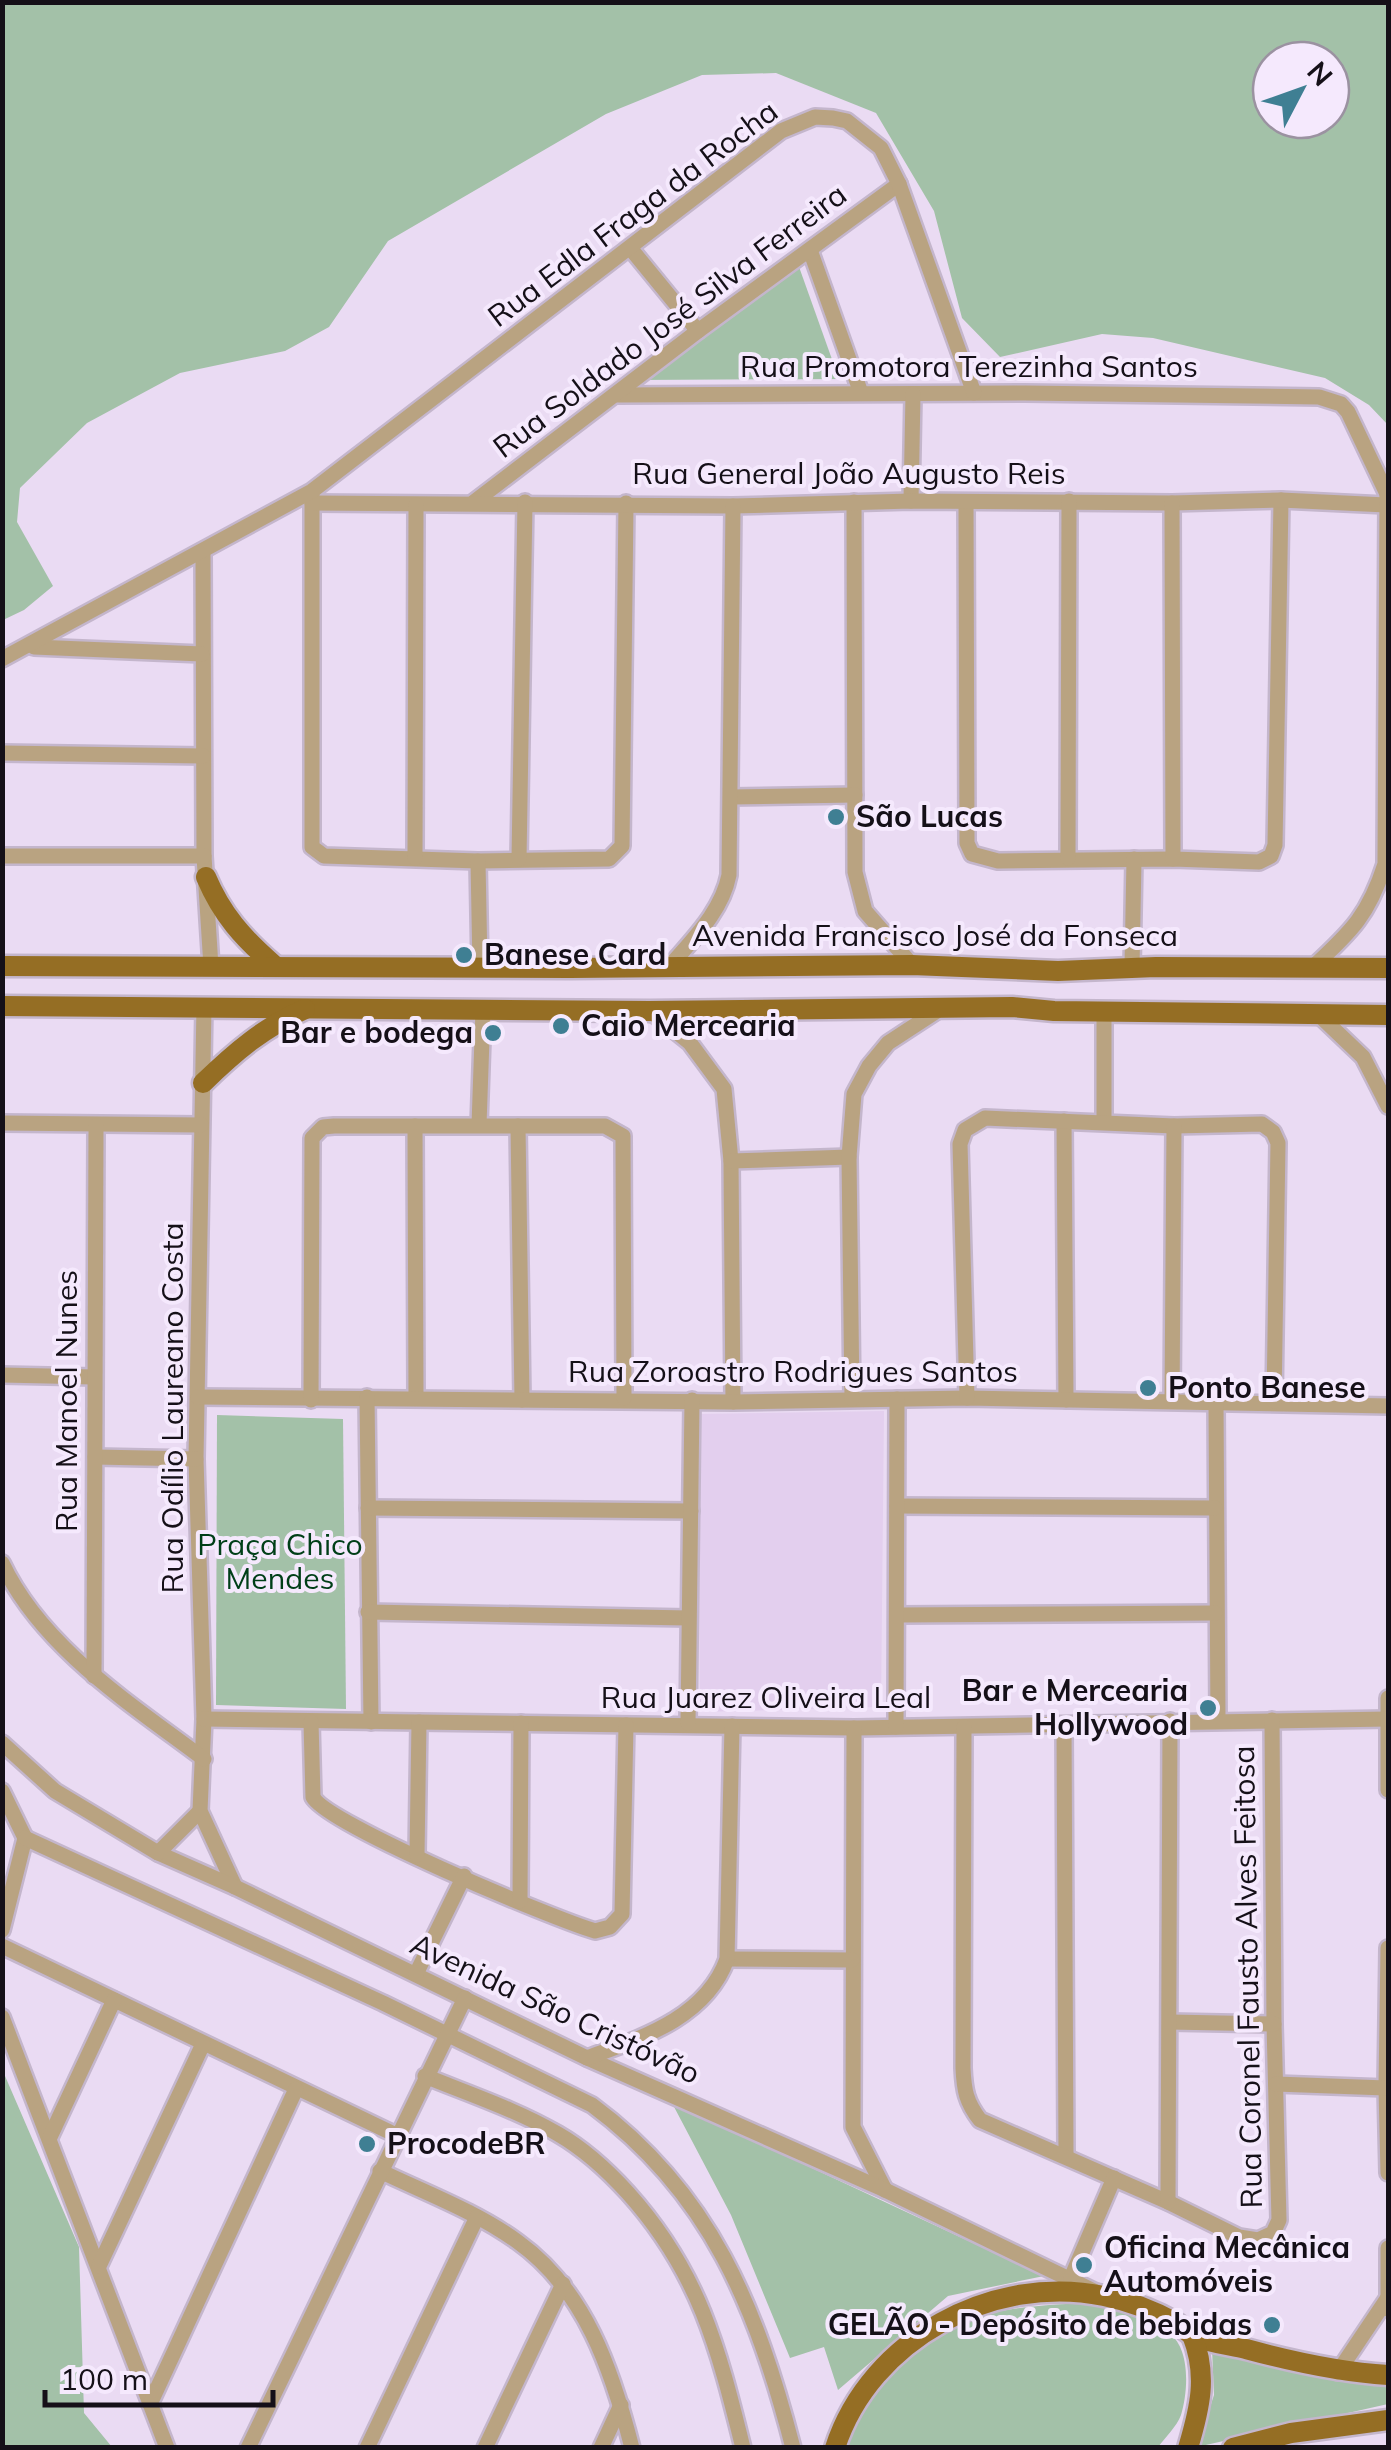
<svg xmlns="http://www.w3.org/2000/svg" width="1391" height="2450" viewBox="0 0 1391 2450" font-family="Mulish,sans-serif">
	<rect width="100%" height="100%" fill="#eadbf3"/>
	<!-- built -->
	<path fill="#e3cfee" d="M 884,1411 L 881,1707 L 700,1712 L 697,1414 Z"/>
	<!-- green -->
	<g fill="#a3c1a8" fill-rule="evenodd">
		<path d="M 3,2 L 1388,3 L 1388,425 L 1369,405 L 1325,378 L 1153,338 L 1102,334 L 1000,357 L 962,318 L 934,211 L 876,113 L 776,73 L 702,75 L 606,114 L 388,241 L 329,327 L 285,351 L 180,373 L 87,423 L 20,488 L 17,522 L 53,586 L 24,610 L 3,620 ZM 1331,60 L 1331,120 L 1271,120 L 1271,60 Z"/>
		<path d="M 798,264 L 839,379 L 637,380 Z"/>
		<path d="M 217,1415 L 343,1419 L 346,1709 L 216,1705 Z"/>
		<path d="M 2,2069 L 79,2247 L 84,2413 L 112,2447 L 3,2447 Z"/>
		<path d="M 672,2103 L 1044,2276 L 948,2296 L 838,2390 L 824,2347 L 790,2358 L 731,2215 Z"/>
		<path d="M 1096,2303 C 1120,2311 1148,2317 1169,2333 C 1191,2349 1188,2392 1181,2415 C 1177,2426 1165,2438 1158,2447 L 843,2448 C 855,2426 864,2399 879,2379 C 930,2311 1018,2305 1096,2303 Z"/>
		<path d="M 1212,2349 L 1388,2381 L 1388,2404 L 1197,2447 L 1214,2395 Z"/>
	</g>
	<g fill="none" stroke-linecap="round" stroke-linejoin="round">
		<defs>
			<g id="minor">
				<path d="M 631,249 L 698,331"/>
				<path d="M 810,250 L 861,393"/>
				<path d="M 618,395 L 1025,393 L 1319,397 L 1341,404 L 1348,412 L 1388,496"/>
				<path d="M 312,495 L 312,847 L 324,856 L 478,861 L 609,859 L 622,846 L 626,503"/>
				<path d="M 911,501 L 913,394"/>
				<path d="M 474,502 L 698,331 L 899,184"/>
				<path d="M 854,502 L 855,872 L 865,911 L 912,965"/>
				<path d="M 966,502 L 967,843 L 972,854 L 998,861 L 1173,859 L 1259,862 L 1271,856 L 1275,845 L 1281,500"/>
				<path d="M 312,503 L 733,506 L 911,501 L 1172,503 L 1281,500 L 1386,505"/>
				<path d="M 1172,503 L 1173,859"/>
				<path d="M 203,553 L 204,856 L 211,967"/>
				<path d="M 34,647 L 202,654"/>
				<path d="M 2,659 L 312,491 L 781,131 L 815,117 L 833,118 L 847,121 L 881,148 L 899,184 L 974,393"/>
				<path d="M 2,753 L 203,756"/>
				<path d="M 731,797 L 855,795"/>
				<path d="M 2,856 L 204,856"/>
				<path d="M 415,858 L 416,505"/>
				<path d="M 1068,858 L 1069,501"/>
				<path d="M 519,859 L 525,502"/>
				<path d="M 478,861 L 480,967"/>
				<path d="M 670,966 C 693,939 722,911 729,875 L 733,506"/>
				<path d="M 1314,966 C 1352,931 1369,914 1385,864 L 1387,495"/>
				<path d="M 1132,967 L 1134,859"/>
				<path d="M 204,1006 L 196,1459 L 204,1719 L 200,1811 L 235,1887"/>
				<path d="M 650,1011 L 690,1043 L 724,1089 L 731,1161 L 733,1402"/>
				<path d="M 1318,1014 L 1363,1057 L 1388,1106"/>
				<path d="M 1064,1121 L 1066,1400"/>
				<path d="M 1104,1122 L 1104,1012"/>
				<path d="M 2,1123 L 201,1125"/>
				<path d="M 479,1125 L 483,1010"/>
				<path d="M 415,1126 L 416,1397"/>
				<path d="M 518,1126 L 522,1400"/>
				<path d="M 731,1161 L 849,1157"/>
				<path d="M 2,1375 L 94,1377"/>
				<path d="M 198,1397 L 733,1402 L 967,1398 L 1388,1406"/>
				<path d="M 367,1397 L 371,1722"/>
				<path d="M 967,1398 L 960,1144 L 965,1130 L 985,1118 L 1174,1126 L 1262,1124 L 1273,1132 L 1278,1143 L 1274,1401"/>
				<path d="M 852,1399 L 849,1157 L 854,1094 L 869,1066 L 888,1043 L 940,1009"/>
				<path d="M 311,1400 L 312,1138 L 323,1127 L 334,1126 L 605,1126 L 623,1136 L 624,1398"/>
				<path d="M 1172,1401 L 1174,1126"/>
				<path d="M 1216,1403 L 1218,1720"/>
				<path d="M 95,1457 L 196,1459"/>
				<path d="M 897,1506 L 1215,1508"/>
				<path d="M 368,1508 L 691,1511"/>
				<path d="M 2,1563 C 42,1648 131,1704 204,1759"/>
				<path d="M 368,1612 L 688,1618"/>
				<path d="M 898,1615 L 1215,1613"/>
				<path d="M 94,1676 L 96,1126"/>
				<path d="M 1388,1698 L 1388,1790"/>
				<path d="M 204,1719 L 854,1728 L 1388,1719"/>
				<path d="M 311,1722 L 313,1797 C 326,1824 554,1919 595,1931 L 610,1927 L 622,1914 L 626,1725"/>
				<path d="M 688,1723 L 692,1400"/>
				<path d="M 1064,1725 L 1066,2156"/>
				<path d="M 896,1727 L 897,1399"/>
				<path d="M 964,1727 L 963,2068 C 964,2090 966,2102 980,2120 L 1168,2202 L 1239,2237 L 1258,2240 L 1273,2233 L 1279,2220 L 1274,2024 L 1272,1720"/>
				<path d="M 854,1728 L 853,2127 L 885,2190"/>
				<path d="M 2,1743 L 55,1791 L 158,1853 L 235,1887 L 587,2058 L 885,2190 L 1098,2293"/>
				<path d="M 2,1791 L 25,1838 L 2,1930"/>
				<path d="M 25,1838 L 383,2003 L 592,2105 C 711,2193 757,2309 793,2448"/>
				<path d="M 158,1853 L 200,1811"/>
				<path d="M 417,1855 L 419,1722"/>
				<path d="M 520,1901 L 521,1723"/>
				<path d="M 2,1946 L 396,2135"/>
				<path d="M 1388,1948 L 1386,2088 L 1388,2173"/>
				<path d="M 727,1959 L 852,1960"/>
				<path d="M 416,1974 L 464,1876"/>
				<path d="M 2,2017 L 167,2448"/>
				<path d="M 1170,2022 L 1274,2024"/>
				<path d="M 587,2058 C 641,2038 706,2018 727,1959 L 732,1726"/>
				<path d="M 425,2076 C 469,2094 517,2110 558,2134 C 584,2149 608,2171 628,2193 C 699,2272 718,2347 743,2448"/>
				<path d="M 1276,2084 L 1386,2088"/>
				<path d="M 50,2137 L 114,2000"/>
				<path d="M 380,2171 C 426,2193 477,2212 518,2242 C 585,2290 612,2370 632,2448"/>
				<path d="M 1168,2202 L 1170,1721"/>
				<path d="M 99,2266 L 203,2044"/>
				<path d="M 1071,2278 L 1114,2178"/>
				<path d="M 1388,2309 L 1388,2248"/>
				<path d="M 1338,2372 L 1387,2299"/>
				<path d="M 150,2404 L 296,2089"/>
				<path d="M 248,2448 L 465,1998"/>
				<path d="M 367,2448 L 477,2217"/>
				<path d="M 485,2448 L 563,2284"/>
				<path d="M 601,2448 L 621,2405"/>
			</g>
			<g id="major">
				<path d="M 206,877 C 222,915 243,938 274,965"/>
				<path d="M 2,966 L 570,968 L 912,965 L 1058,971 L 1156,967 L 1388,968"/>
				<path d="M 2,1006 L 650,1011 L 1012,1007 L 1054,1011 L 1388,1015"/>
				<path d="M 203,1083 C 235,1052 264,1027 305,1009"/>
				<path d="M 835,2448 C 870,2339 994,2273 1104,2296 C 1128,2301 1155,2311 1176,2323 C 1182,2327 1188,2333 1194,2336 C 1210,2343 1229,2345 1246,2349 C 1294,2362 1339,2372 1388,2375"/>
				<path d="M 1188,2448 C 1200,2408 1208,2375 1192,2335"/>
				<path d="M 1233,2448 L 1291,2433 L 1388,2420"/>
			</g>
		</defs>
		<!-- minor casing -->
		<use href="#minor" stroke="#c4b6cc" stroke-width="20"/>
		<!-- major casing -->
		<use href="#major" stroke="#c4b6cc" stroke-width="25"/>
		<!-- minor -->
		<use href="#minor" stroke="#b9a381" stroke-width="15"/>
		<!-- major -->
		<use href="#major" stroke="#956e24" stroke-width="20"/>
	</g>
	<!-- markers -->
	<g fill="#3f7f93" stroke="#f5e9fd" stroke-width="4">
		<circle cx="836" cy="817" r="10"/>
		<circle cx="464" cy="955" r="10"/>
		<circle cx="561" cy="1026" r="10"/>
		<circle cx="493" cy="1033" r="10"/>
		<circle cx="1148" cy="1388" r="10"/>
		<circle cx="1208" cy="1708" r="10"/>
		<circle cx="367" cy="2144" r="10"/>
		<circle cx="1084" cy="2265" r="10"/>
		<circle cx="1272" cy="2325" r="10"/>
	</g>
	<g text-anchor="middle" stroke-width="8" stroke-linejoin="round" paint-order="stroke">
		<!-- street labels -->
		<g font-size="30" fill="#151018" stroke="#f5e9fd">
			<text transform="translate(633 214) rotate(-37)" y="10">Rua Edla Fraga da Rocha</text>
			<text transform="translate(670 321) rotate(-37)" y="10">Rua Soldado José Silva Ferreira</text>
			<text x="969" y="377">Rua Promotora Terezinha Santos</text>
			<text x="849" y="484">Rua General João Augusto Reis</text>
			<text x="935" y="946">Avenida Francisco José da Fonseca</text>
			<text x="793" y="1382">Rua Zoroastro Rodrigues Santos</text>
			<text transform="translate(67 1401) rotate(-90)" y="10">Rua Manoel Nunes</text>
			<text transform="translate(173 1408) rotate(-90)" y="10">Rua Odílio Laureano Costa</text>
			<text x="766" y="1708">Rua Juarez Oliveira Leal</text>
			<text transform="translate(1248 1977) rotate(-91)" y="10">Rua Coronel Fausto Alves Feitosa</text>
			<text transform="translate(555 2009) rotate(25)" y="10">Avenida São Cristóvão</text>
		</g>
		<!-- poi labels -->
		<g font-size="30" font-weight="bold" fill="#151018" stroke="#f5e9fd" text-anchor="start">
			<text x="856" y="827">São Lucas</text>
			<text x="484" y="965">Banese Card</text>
			<text x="581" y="1036">Caio Mercearia</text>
			<text x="473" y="1043" text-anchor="end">Bar e bodega</text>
			<text x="1168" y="1398">Ponto Banese</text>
			<text x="1188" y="1701" text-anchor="end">Bar e Mercearia<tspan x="1188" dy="34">Hollywood</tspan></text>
			<text x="387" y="2154">ProcodeBR</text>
			<text x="1104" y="2258">Oficina Mecânica<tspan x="1104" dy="34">Automóveis</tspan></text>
			<text x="1252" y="2335" text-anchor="end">GELÃO - Depósito de bebidas</text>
		</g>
		<!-- park labels -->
		<g font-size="30" fill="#003f18" stroke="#f5e9fd">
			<text x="280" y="1555">Praça Chico<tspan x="280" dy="34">Mendes</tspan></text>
		</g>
	</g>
	<!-- border -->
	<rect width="1391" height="2450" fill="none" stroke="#151018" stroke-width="10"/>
	<!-- north arrow -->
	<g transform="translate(1301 90) rotate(49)"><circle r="48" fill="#f5e9fd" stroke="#9b92a1" stroke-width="2.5"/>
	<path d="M0-8L18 38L0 25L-18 38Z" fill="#3f7f93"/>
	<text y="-15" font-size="28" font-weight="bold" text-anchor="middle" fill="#151018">N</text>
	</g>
	<!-- scale -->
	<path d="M45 2390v15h228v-15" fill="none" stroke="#151018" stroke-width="5"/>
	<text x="60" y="2390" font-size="30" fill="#151018" stroke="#f5e9fd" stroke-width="8" paint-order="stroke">100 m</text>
</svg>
